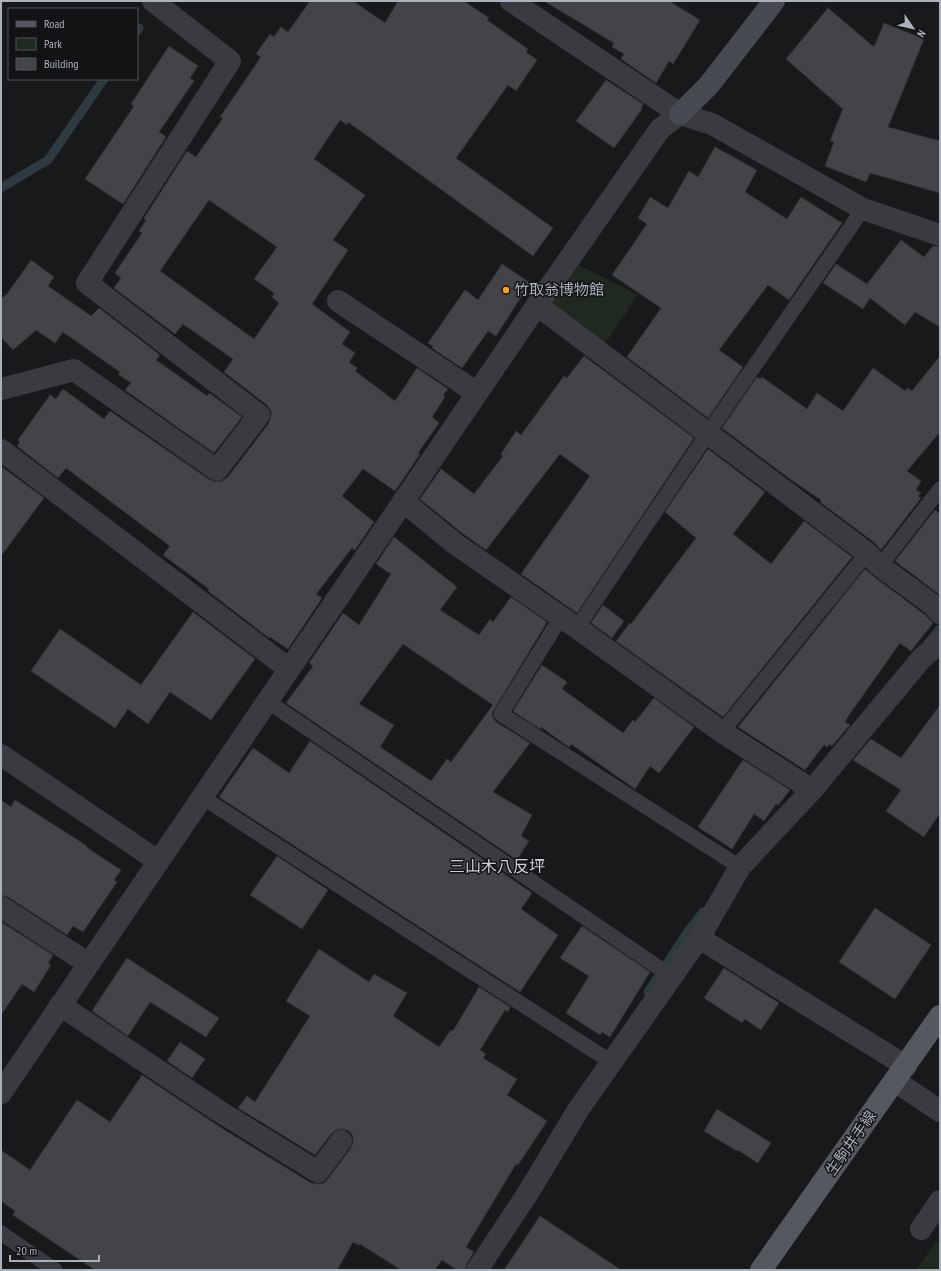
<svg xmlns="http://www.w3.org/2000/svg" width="941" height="1271" viewBox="0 0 941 1271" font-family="'PT Sans Narrow','Noto Sans JP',sans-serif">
	<rect width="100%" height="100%" fill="#18191b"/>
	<!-- green -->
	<g fill="#202920">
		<path d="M 579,265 L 638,295 L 605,344 L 550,304 Z"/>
		<path d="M 936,1242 L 940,1244 L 940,1270 L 916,1270 Z"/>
	</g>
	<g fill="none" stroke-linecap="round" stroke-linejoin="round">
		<!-- stream -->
		<g stroke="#2d3a40" stroke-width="9">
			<path d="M 137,31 L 139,28"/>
			<path d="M 1,188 L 48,160 L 104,79"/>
			<path d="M 928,643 L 940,629"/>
			<path d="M 648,992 L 687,933 L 703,912"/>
		</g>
	</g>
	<!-- building -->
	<g fill="#424448" stroke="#323337" fill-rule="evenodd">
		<path d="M 310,1 L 353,1 L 385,23 L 398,1 L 464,1 L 489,18 L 487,20 L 528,49 L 526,52 L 537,60 L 516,91 L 508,85 L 456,158 L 553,228 L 533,256 L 348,122 L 347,125 L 340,120 L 314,159 L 365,195 L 333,240 L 348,250 L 312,304 L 350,332 L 342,344 L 355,353 L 349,362 L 357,368 L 355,371 L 395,401 L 417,368 L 448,389 L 443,395 L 445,397 L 432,417 L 439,423 L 418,453 L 420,454 L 395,491 L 363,469 L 342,496 L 374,522 L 355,550 L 352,548 L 316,594 L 322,598 L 288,649 L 270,637 L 269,638 L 208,591 L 209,589 L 163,555 L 170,546 L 66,468 L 58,478 L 17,446 L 20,442 L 18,440 L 50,395 L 56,399 L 63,389 L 104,419 L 110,411 L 210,480 L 216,482 L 222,481 L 227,478 L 269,423 L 271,416 L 271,411 L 267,405 L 224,372 L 233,359 L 183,324 L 175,334 L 114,288 L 121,278 L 115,273 L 142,233 L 139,231 L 146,220 L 144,218 L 187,151 L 196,157 L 223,118 L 220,117 L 261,57 L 256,54 L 270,34 L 274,37 L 281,27 L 288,32 ZM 209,200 L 277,247 L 254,279 L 274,293 L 272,297 L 279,303 L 254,339 L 160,271 Z"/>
		<path d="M 544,1 L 669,1 L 700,20 L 673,64 L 669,61 L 656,83 L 621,59 L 624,54 L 612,47 L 614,43 Z"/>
		<path d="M 828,8 L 874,47 L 884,23 L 924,39 L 888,127 L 940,141 L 940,193 L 870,173 L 866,182 L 825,166 L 834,142 L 830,141 L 843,109 L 786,59 Z"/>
		<path d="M 169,46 L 198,66 L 190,78 L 194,81 L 159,132 L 166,137 L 123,204 L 85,179 L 134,106 L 131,104 Z"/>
		<path d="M 606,80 L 643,104 L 641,108 L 642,109 L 614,148 L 576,121 Z"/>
		<path d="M 715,147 L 757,170 L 745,192 L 787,219 L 801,197 L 842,223 L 789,300 L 768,285 L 719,350 L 743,367 L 708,418 L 627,357 L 661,308 L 612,275 L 647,224 L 638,218 L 650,197 L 668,208 L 689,171 L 698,177 Z"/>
		<path d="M 901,240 L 924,257 L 933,246 L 940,247 L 940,327 L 915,312 L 905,325 L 870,298 L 863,309 L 823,283 L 836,264 L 867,284 Z"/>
		<path d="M 31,260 L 54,277 L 48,286 L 91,316 L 99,308 L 160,355 L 156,360 L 207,396 L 209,393 L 242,417 L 214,453 L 125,390 L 131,383 L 118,374 L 120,372 L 63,332 L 55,343 L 36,330 L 13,350 L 1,337 L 1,299 L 7,294 Z"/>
		<path d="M 502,264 L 530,283 L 496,336 L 488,331 L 462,368 L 432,348 L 433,346 L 428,343 L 465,290 L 478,300 Z"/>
		<path d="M 584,356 L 694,438 L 577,613 L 521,574 L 590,476 L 560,454 L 486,550 L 462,533 L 420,499 L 441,469 L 474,494 L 503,456 L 501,454 L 516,431 L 521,435 L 564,376 L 567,378 Z"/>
		<path d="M 940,356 L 940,432 L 907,471 L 921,481 L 916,490 L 921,493 L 918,496 L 921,498 L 881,550 L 875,543 L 820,502 L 821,500 L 790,479 L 722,428 L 757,377 L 760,379 L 762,377 L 807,409 L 817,393 L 843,411 L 873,368 L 905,391 L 907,388 L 912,391 Z"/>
		<path d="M 708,449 L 765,492 L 733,534 L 771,564 L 804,521 L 852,557 L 723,717 L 616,641 L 630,623 L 631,624 L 696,538 L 665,512 Z"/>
		<path d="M 2,467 L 44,498 L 1,556 L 1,468 Z"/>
		<path d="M 935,510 L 940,514 L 940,595 L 895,561 Z"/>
		<path d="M 394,537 L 457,587 L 440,610 L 479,635 L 490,619 L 493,622 L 511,597 L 547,622 L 492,713 L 493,718 L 496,722 L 530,743 L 493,792 L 532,815 L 521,836 L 529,841 L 517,860 L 286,703 L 313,666 L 309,663 L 343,613 L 359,625 L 391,574 L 376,564 ZM 403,644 L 493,705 L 451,762 L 447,759 L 431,781 L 380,747 L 394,725 L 359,704 Z"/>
		<path d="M 865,569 L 873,576 L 924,614 L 933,623 L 911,651 L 900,643 L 849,715 L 845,722 L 850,725 L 832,746 L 829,744 L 828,747 L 824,745 L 805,770 L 738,727 Z"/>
		<path d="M 603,605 L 624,621 L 612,638 L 591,623 Z"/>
		<path d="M 193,612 L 255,659 L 211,720 L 170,692 L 148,724 L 128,709 L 115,728 L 31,671 L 60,629 L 141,685 Z"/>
		<path d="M 542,665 L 567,682 L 562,689 L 623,733 L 633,720 L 635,722 L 654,698 L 694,727 L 659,773 L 650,766 L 635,789 L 571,744 L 569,747 L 541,727 L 540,729 L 513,711 Z"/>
		<path d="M 940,705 L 940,813 L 924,837 L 886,811 L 901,790 L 853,760 L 871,739 L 901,758 Z"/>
		<path d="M 310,741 L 532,893 L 521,909 L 558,935 L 520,992 L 219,797 L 253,748 L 289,773 Z"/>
		<path d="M 743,760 L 790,790 L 778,805 L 776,804 L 764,821 L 754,814 L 732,849 L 698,827 Z"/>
		<path d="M 1,800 L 11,807 L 15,800 L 87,846 L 86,847 L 121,870 L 114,880 L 117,882 L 83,932 L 73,926 L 67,935 L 8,897 L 1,895 Z"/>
		<path d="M 277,856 L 328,890 L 302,929 L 250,895 Z"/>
		<path d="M 875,908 L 931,945 L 895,999 L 839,962 Z"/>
		<path d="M 1,922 L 53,955 L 48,963 L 51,965 L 34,992 L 22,984 L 1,1015 Z"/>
		<path d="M 582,926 L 650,972 L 610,1037 L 602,1032 L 600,1035 L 566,1013 L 589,976 L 560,958 Z"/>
		<path d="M 319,949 L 369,982 L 374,974 L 407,993 L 393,1016 L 439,1047 L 451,1030 L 453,1031 L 479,987 L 510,1007 L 508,1012 L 505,1010 L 480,1050 L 486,1054 L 483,1058 L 517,1079 L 507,1095 L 547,1121 L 518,1165 L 516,1164 L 466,1247 L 474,1252 L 467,1263 L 465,1270 L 457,1270 L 442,1260 L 435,1270 L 401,1270 L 360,1244 L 359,1245 L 353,1242 L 337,1270 L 95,1270 L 13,1215 L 15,1211 L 1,1201 L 1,1150 L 30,1170 L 77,1100 L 110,1122 L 142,1075 L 223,1129 L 311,1183 L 318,1184 L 324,1183 L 328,1179 L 351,1148 L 353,1142 L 353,1136 L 349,1131 L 342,1129 L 336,1130 L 331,1134 L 315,1155 L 238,1108 L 247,1096 L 255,1102 L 310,1016 L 286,1001 Z"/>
		<path d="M 127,958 L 219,1018 L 206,1037 L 150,1002 L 128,1036 L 92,1011 Z"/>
		<path d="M 724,968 L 779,1003 L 761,1030 L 745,1019 L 742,1023 L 704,998 Z"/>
		<path d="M 180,1042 L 205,1059 L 192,1078 L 167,1061 Z"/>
		<path d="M 717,1109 L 771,1143 L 758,1163 L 738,1150 L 737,1151 L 704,1131 Z"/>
		<path d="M 540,1216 L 621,1270 L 504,1270 Z"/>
	</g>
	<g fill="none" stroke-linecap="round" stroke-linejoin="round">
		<!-- lane -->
		<g stroke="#393b40" stroke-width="15">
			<path d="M 880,566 L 940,489"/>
			<path d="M 561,617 L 501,714 L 740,867"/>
			<path d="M 577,628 L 708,433 L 863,209"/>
			<path d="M 267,701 L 671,976"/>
			<path d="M 722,732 L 867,553"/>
			<path d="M 202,797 L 611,1062"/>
			<path d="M 1,1233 L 55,1270"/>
		</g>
		<!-- street -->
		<g stroke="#393b40" stroke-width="22">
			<path d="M 511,1 L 680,114 L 712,124 L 863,209 L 940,235"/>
			<path d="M 338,301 L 477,393"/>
			<path d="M 537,305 L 867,553 L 880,566 L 933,605 L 940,613"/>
			<path d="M 1,389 L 74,370 L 217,470 L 259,415 L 87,283 L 230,61 L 153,1"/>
			<path d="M 1,450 L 289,669"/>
			<path d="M 403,501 L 454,543 L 577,628 L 722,732 L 812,790"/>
			<path d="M 1,755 L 158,861"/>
			<path d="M 1,907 L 89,964"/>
			<path d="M 699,938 L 906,1066"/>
			<path d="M 60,1005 L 219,1111 L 318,1172 L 341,1141"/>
			<path d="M 895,1081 L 940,1111"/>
			<path d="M 1,1093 L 537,305 L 660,129 L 680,114"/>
			<path d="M 921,1229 L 940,1201"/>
			<path d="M 477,1270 L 528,1193 L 578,1110 L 699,938 L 740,867 L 812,790 L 922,658 L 940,643"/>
		</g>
		<!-- secondary -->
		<path stroke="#474a50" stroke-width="22" d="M 680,114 L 709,85 L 774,1"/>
		<!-- primary -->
		<path stroke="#55585f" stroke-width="22" d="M 761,1270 L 940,1016"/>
	</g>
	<!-- markers -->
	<circle fill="#ffa22c" stroke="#131316" stroke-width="1.5" cx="506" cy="290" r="4"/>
	<g text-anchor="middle" stroke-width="3" stroke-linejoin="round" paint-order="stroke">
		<!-- poi labels -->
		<g font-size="15" fill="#aab1bb" stroke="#131316" text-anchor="start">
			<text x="514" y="295">竹取翁博物館</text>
		</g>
		<!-- street labels -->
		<g font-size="15" fill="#aab1bb" stroke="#131316">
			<text transform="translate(851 1143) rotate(-55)" y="5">生駒井手線</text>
		</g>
		<!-- neighbourhood labels -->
		<g font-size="16" fill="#cbcfd7" stroke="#131316">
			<text x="497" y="872">三山木八反坪</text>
		</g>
	</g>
	<!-- border -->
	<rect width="941" height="1271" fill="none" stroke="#aab1bb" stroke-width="4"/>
	<!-- legend -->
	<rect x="8" y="8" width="130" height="72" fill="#131316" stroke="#4f5258"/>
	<rect x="16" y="21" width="20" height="6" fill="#55585f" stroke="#4f5258"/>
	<text x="44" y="28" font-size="12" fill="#aab1bb">Road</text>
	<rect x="16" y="38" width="20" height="12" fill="#202920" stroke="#4f5258"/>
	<text x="44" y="48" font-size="12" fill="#aab1bb">Park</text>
	<rect x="16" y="58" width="20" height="12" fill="#424448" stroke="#4f5258"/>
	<text x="44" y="68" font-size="12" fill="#aab1bb">Building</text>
	<!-- north arrow -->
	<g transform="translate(913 28) rotate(124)" stroke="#131316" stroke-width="3" paint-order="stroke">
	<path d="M0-3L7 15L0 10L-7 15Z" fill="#aab1bb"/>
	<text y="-6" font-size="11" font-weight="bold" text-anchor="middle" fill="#aab1bb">N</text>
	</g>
	<!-- scale -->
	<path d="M10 1255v6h89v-6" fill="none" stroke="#aab1bb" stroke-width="2"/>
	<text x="16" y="1255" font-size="12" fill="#aab1bb" stroke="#131316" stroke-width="3" paint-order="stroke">20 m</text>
</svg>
